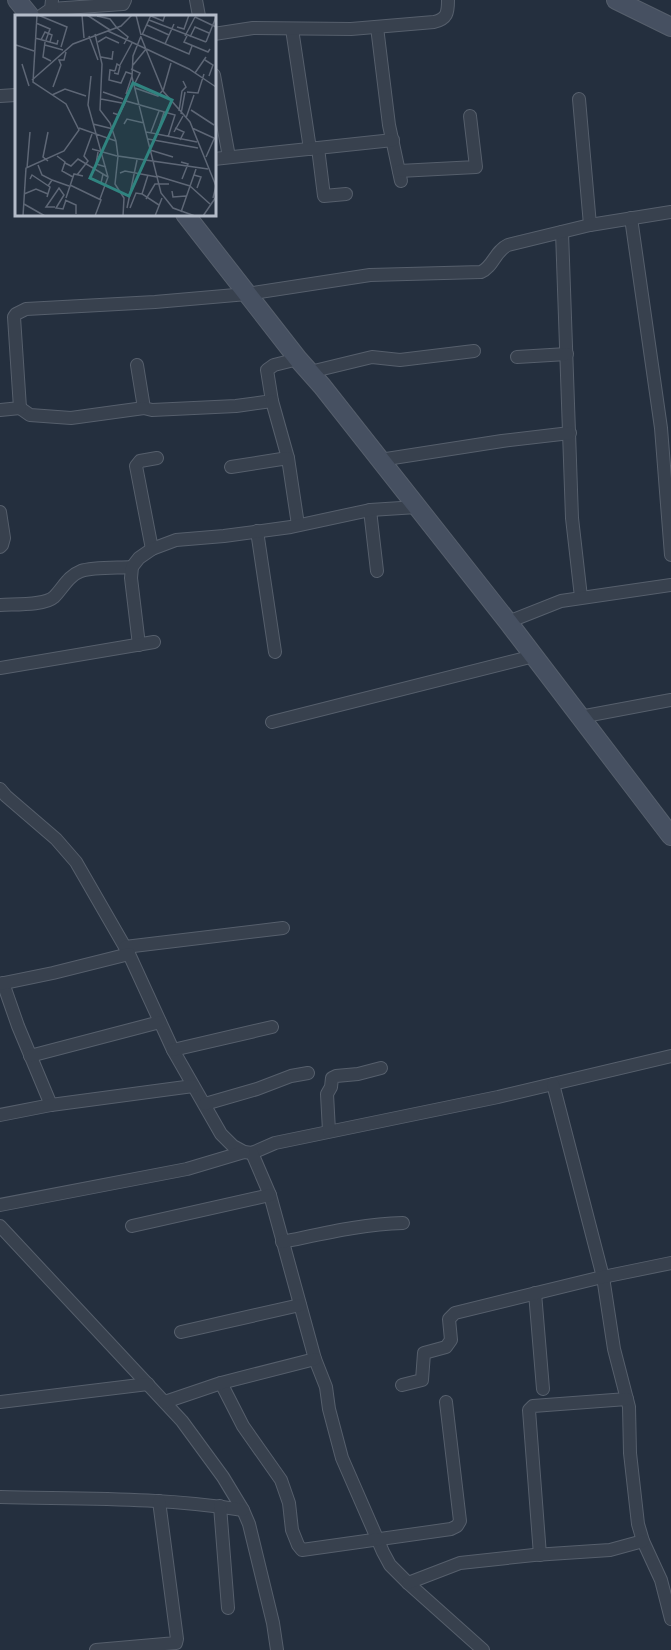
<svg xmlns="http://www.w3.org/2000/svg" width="671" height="1650" viewBox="0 0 671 1650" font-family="Barlow,sans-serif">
	<rect width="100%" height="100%" fill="#242f3e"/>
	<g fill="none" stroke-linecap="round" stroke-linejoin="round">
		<defs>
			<g id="street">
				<path d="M 196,0 L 199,16"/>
				<path d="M 51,9 L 123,4 L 125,0"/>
				<path d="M 41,16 L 51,9 L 52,0"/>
				<path d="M 377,27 L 389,125 L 401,181"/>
				<path d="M 292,29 L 310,149"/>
				<path d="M 214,34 L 253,28 L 351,29 L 434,22 C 447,19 448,13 448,0"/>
				<path d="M 214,75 L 229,157"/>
				<path d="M 0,96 L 16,95"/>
				<path d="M 579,99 L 590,225"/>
				<path d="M 318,148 L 324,196 L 346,194"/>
				<path d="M 214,159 L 393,140"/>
				<path d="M 399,171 L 476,167 L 470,116"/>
				<path d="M 631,218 L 661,428 L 671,555"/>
				<path d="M 562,232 L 572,518 L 581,597"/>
				<path d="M 517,357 L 567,354"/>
				<path d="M 137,365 L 144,408 L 152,410 L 236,406 L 272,401 L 267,370 L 274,365 L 298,359"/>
				<path d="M 310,372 L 372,357 L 400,360 L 474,351"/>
				<path d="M 272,401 L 288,458"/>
				<path d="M 20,408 L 30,415 L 71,418 L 144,408"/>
				<path d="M 0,410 L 20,408 L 14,317 L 16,314 L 26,309 L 155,302 L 247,294 L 370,275 L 481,272 C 493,267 495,251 508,245 L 590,225 L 671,212"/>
				<path d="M 380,460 L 502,441 L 570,433"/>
				<path d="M 231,467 L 288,458 L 298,525"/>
				<path d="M 370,510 L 377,571"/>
				<path d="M 0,512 L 4,538 L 2,545 L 0,547"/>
				<path d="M 257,531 L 275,652"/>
				<path d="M 152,549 L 136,466 L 140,461 L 157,458"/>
				<path d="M 0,605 C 14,604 44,606 54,597 C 63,588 68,576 81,571 C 93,567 118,568 132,567"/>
				<path d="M 508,622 L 561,601 L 671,585"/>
				<path d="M 139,645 L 131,578 L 132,567 L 139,558 L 152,549 L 176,540 L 224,536 L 291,527 L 370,510 L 417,507"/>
				<path d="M 0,668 L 154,642"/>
				<path d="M 580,717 L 671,700"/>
				<path d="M 272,722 L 534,656"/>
				<path d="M 0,789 L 6,796 L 56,839 L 76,862 L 129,954"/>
				<path d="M 125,947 L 283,928"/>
				<path d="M 3,983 L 18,1026 L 51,1105"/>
				<path d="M 0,984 L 53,973 L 129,954 L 173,1050 L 221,1134 L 233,1146 L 244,1152 L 252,1153 L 275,1143 L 498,1097 L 671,1056"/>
				<path d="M 173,1050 L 272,1027"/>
				<path d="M 30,1056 L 160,1022"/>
				<path d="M 553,1084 L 603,1277 L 614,1349 L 629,1407 L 630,1453 L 638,1524 L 643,1541 L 661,1580 L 671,1619"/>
				<path d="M 205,1104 L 257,1089 L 291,1076 L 308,1073"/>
				<path d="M 0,1115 L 51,1105 L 193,1086"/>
				<path d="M 329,1131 L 327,1094 L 331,1087 L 332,1078 L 336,1076 L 358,1074 L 381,1068"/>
				<path d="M 252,1153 L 270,1195 L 315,1359 L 326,1387 L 329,1409 L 342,1458 L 383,1552 L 390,1565 L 408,1583 L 483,1650"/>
				<path d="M 0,1205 L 187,1169 L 244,1152"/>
				<path d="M 0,1226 L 182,1421 L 223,1477 L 243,1510 L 249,1524 L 273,1623 L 277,1650"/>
				<path d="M 132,1226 L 270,1195"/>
				<path d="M 282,1242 C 322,1234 362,1224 403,1223"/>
				<path d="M 535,1293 L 543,1389"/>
				<path d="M 181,1332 L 300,1305"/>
				<path d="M 221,1383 L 243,1426 L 281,1480 L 289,1503 L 292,1530 L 298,1545 L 302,1550 L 451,1529 L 457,1526 L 460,1521 L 446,1402"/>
				<path d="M 402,1385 L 422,1380 L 424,1353 L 446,1347 L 451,1340 L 449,1319 L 455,1313 L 598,1278 L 671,1263"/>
				<path d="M 0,1402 L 148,1384"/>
				<path d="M 165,1402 L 221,1383 L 315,1359"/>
				<path d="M 0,1497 C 81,1499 163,1497 243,1510"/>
				<path d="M 220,1506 L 228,1608"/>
				<path d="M 540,1555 L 529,1410 L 533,1406 L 627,1399"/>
				<path d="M 408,1583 L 460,1563 L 534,1555 L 610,1550 L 643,1541"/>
				<path d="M 96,1650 L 176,1643 L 177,1639 L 159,1501"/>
			</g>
			<g id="secondary">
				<path d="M 17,0 L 30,16"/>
				<path d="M 616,0 L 671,27"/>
				<path d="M 185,214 L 298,359 L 322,386 L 508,622 L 671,836"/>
			</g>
		</defs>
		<!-- street casing -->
		<use href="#street" stroke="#565f6c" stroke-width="14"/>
		<!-- secondary casing -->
		<use href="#secondary" stroke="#565f6c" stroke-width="20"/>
		<!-- street -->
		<use href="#street" stroke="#38414e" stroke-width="12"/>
		<!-- secondary -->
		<use href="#secondary" stroke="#465061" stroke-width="18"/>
	</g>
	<!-- overview -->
	<g transform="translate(15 15)">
		<rect width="201" height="201" fill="#242f3e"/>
		<path fill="none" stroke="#5e6776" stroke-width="1.5" d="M 23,0 L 52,12 L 46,32M 67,0 L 69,23M 72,0 L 95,15M 121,0 L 126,20M 82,1 L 95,4 L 102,13M 136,1 L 148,6 L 150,0M 180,2 L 201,12M 134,5 L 191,27M 21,8 L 35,14 L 31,25M 132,10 L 154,20M 162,12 L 169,14 L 174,0M 102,13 L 113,22 L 109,29M 93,16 L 174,54 L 201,72M 80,19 L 87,49 L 85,95 L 95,108 L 101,126M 127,19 L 174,39 L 177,31M 127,20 L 136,0M 74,21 L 83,45M 126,21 L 118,41 L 117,62 L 146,178 L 158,193 L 180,201M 170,21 L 180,2M 172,21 L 169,27 L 193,37 L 195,34M 126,22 L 148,76 L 175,107 L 201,171 L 198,183M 175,22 L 180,12 L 194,18M 20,23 L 42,29 L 43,25M 26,25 L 30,17 L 37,20 L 35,27M 30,27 L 28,42 L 36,46M 83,27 L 91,22 L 104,28M 191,27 L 201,2M 150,29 L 159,9M 1,30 L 19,36M 30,30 L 48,35M 86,42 L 97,44 L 98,36M 190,45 L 198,50 L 194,61M 7,49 L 14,71M 105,50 L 117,28M 118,50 L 131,34M 116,54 L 125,58 L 119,70M 100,56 L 95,55 L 94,65 L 106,68 L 111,57 L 117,59M 99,58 L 103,59 L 105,51 L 102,49 L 100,56M 180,58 L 191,42M 76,61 L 73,90 L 93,162 L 85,184M 17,65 L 58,29 L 106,11 L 117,0M 38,72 L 46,50 L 44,45 L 49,45 L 51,37M 120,73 L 143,81 L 148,75M 148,76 L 156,48M 88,77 L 108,84M 172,77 L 183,78 L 189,59M 111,79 L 117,61M 37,80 L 50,74 L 71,81M 86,84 L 107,88M 176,95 L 199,110M 164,96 L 167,76 L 171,72 L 168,66M 98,98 L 104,100 L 111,86 L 160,100 L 153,122M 166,99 L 170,77M 171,103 L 179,80M 78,109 L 98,114M 109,109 L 112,104 L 129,108M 64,113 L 101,126 L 103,141 L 193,154M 160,113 L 169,117 L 165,125M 177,113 L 201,124M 33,117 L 28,142 L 33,146M 131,117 L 142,119 L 149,97M 136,117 L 144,96M 159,117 L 168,101M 142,119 L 182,127M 133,124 L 183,133M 77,134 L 102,141M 135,135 L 158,142M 83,137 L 81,149 L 91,152M 42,141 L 50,147 L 47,156 L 58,162M 103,141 L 100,169 L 109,183 L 108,201M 191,142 L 199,124M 166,147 L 173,149 L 167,164M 50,148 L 56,151 L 63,144 L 93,162M 23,150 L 27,160 L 37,165 L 33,171M 12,153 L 15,117M 105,158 L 110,156 L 142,162M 62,160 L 73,146 L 69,141 L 77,119M 133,160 L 127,179 L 144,190M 179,160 L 186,162 L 182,173M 142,161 L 175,171M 74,163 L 86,168 L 88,159M 15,164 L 17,160 L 35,172 L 32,182M 37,165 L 54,171M 55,170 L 86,185 L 80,201M 175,171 L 195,189M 157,176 L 158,182 L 171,181M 9,179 L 21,174 L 33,179M 51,183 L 59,159 L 68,161M 131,184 L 140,169 L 154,169M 50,185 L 61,190 L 61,199M 9,189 L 30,201M 40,192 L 31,192 L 44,173 L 49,180 L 41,193 L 48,194 L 51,185M 112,193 L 122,145M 115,193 L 121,178 L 127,179M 166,197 L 181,154M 8,201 L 11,153 L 49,136 L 64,115 L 51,89 L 18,67 L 22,0M 140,201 L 147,183M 188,201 L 201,182"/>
		<path fill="#308480" fill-opacity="0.15" stroke="#308480" stroke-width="3" d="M 118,68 L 157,85 L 114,181 L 75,163 Z"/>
		<rect width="201" height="201" fill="none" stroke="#b4bcc9" stroke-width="3"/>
	</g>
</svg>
